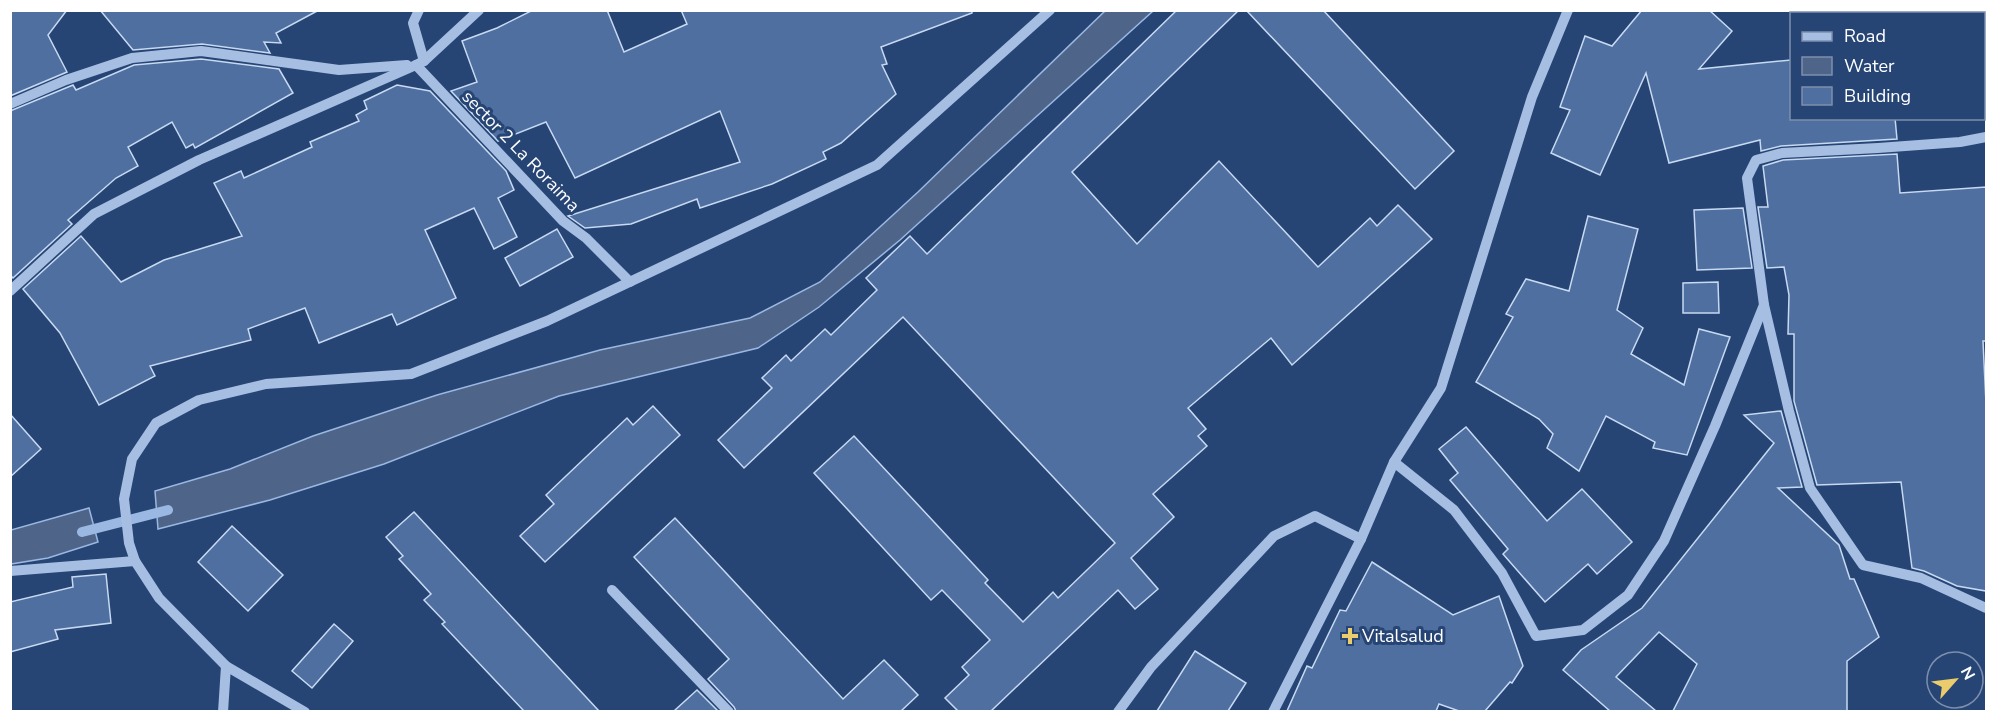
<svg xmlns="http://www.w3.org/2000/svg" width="1997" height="722" viewBox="0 0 1997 722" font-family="'Nunito Sans',sans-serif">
	<rect width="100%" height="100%" fill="#264575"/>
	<!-- water -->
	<g fill="#4e6589" stroke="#9bb8e2" stroke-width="1.5">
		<path d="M 1105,11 L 1153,11 L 900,240 L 819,307 L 758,348 L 559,396 L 384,464 L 270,500 L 158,529 L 155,491 L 230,469 L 313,436 L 437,395 L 600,350 L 750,318 L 820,282 L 918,192 Z"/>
		<path d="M 89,508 L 98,542 L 48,558 L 11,564 L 11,530 Z"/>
	</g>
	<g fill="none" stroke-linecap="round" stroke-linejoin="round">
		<!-- stream -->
		<path stroke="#9bb8e2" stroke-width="10" d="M 82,532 L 168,510"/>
	</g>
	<!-- building -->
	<g fill="#4e6f9f" stroke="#c8d9f2" stroke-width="1.5">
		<path d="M 10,10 L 67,10 L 48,35 L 67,72 L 10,96 Z"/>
		<path d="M 100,10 L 319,10 L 276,33 L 281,43 L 264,42 L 270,53 L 202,44 L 133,50 Z"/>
		<path d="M 533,10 L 607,10 L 624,52 L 687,24 L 681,10 L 972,10 L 972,13 L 881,47 L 887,64 L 882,65 L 896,94 L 841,143 L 823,152 L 826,159 L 772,184 L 700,208 L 697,199 L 631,224 L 585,228 L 568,216 L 740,162 L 720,111 L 575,178 L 546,122 L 498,141 L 451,91 L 477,82 L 462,41 L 497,28 Z"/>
		<path d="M 1177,10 L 1239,10 L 1072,172 L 1137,244 L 1219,161 L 1318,267 L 1370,218 L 1377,226 L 1398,205 L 1432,239 L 1292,365 L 1271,338 L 1188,408 L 1206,429 L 1198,436 L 1207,446 L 1153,494 L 1174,517 L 1131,558 L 1158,589 L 1135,609 L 1118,590 L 991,711 L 958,711 L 945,698 L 969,675 L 962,667 L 990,640 L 942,590 L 931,600 L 814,473 L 854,436 L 988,580 L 985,583 L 1023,622 L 1053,592 L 1058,598 L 1115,543 L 903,317 L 744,468 L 718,440 L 772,388 L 762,378 L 786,355 L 791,361 L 825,329 L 831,335 L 877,290 L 866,278 L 910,236 L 927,254 Z"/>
		<path d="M 1246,10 L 1323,10 L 1454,151 L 1415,189 Z"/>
		<path d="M 1642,10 L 1709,10 L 1732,31 L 1699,69 L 1791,60 L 1791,118 L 1895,118 L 1897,139 L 1781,146 L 1761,151 L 1760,140 L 1669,163 L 1646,73 L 1600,175 L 1551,153 L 1570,110 L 1560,107 L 1585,36 L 1612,46 Z"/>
		<path d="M 201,59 L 279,69 L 293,93 L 195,148 L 193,144 L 186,148 L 172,122 L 128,147 L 138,166 L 116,178 L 68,220 L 72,224 L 13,278 L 10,275 L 10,111 L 73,85 L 76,90 L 134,65 Z"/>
		<path d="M 397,85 L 430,91 L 506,171 L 514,190 L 498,198 L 517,237 L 494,249 L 474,208 L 425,230 L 456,298 L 397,325 L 392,314 L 319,343 L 305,308 L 248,329 L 251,340 L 150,366 L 155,376 L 99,405 L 60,333 L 23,289 L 81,236 L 121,282 L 164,260 L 242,236 L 214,183 L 241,171 L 244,178 L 312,147 L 310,142 L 359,121 L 356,115 L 367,109 L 364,101 Z"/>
		<path d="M 1897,154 L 1900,193 L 1986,187 L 1986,341 L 1983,341 L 1986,403 L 1986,591 L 1957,586 L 1924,571 L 1912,568 L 1901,482 L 1817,485 L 1794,401 L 1794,334 L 1788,334 L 1789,295 L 1784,267 L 1767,268 L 1758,207 L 1768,207 L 1763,166 L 1783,160 Z"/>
		<path d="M 1743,208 L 1752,268 L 1697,270 L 1694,210 Z"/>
		<path d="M 1588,216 L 1638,229 L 1617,310 L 1643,328 L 1631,354 L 1684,385 L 1699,329 L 1730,337 L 1687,455 L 1653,448 L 1655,442 L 1606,416 L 1579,471 L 1547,448 L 1553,434 L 1539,419 L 1476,382 L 1513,317 L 1506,314 L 1526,279 L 1569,291 Z"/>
		<path d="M 557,229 L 573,257 L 520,286 L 505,258 Z"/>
		<path d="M 1718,282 L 1719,313 L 1683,313 L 1683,283 Z"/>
		<path d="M 653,406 L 680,435 L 545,562 L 520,536 L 554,504 L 546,495 L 627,418 L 633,425 Z"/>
		<path d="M 1781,411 L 1802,487 L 1778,488 L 1839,545 L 1850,579 L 1854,579 L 1879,637 L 1847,661 L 1847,711 L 1673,711 L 1697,664 L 1659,632 L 1616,677 L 1656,711 L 1610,711 L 1563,670 L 1581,650 L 1642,608 L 1774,443 L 1744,415 Z"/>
		<path d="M 10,414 L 41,449 L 10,477 Z"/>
		<path d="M 1466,427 L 1547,521 L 1582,489 L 1632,542 L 1597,574 L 1588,564 L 1545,602 L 1503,554 L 1508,549 L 1450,480 L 1458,473 L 1439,449 Z"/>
		<path d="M 414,512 L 599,711 L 524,711 L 442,624 L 445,622 L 424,600 L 431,594 L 399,559 L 403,556 L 386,537 Z"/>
		<path d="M 675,518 L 843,699 L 884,660 L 918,695 L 901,711 L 736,711 L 734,707 L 708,679 L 729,659 L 634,557 Z"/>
		<path d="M 232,526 L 283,575 L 248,611 L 198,562 Z"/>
		<path d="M 1372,562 L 1453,615 L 1499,596 L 1523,666 L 1512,683 L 1510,682 L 1485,711 L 1459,711 L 1439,704 L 1436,711 L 1287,711 L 1307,666 L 1312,668 L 1340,610 L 1346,611 Z"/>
		<path d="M 106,574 L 111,623 L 55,630 L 58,639 L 10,652 L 10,602 L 73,587 L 72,577 Z"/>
		<path d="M 334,624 L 353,641 L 312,688 L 292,671 Z"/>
		<path d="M 1195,651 L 1246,683 L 1228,711 L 1157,711 Z"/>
		<path d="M 697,690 L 718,711 L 674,711 Z"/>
	</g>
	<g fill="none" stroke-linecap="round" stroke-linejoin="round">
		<!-- minor -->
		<g stroke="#a6bee2" stroke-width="10">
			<path d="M 419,10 L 413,23 L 424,61"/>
			<path d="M 416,65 L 563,221 L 586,238 L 630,282"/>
			<path d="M 10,104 L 66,80 L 132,58 L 201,51 L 339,70 L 407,65"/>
			<path d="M 10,291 L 94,214 L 199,160 L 416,65 L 424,61 L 479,10"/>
			<path d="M 1764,305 L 1789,411 L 1810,488 L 1863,565 L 1921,578 L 1986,608"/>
			<path d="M 1394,462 L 1454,510 L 1502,573 L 1536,636 L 1583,630 L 1628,595 L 1664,541 L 1715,426 L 1764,305 L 1747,178 L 1756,160 L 1782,153 L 1878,148 L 1960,142 L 1986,137"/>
			<path d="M 10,571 L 135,561"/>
			<path d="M 612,590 L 729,712"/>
			<path d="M 223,712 L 226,666"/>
			<path d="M 305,712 L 226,666 L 159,598 L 135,561 L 129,543 L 124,499 L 132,459 L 156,423 L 199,400 L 266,384 L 411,374 L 547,321 L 877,165 L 1050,10"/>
			<path d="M 1118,712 L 1151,667 L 1274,536 L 1315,516 L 1361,539"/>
			<path d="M 1273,712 L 1361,539 L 1394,462 L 1441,388 L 1532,97 L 1568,10"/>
		</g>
	</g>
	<!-- markers -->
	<path fill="#eacc6c" stroke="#264575" stroke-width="2" d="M1347 627h6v6h6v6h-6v6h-6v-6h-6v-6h6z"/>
	<g text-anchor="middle" stroke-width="6" stroke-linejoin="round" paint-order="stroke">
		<!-- street labels -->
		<g font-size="18" fill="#fff" stroke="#264575">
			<text transform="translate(521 151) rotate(46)" y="6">sector 2 La Roraima</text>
		</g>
		<!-- poi labels -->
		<g font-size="18" fill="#fff" stroke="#264575" text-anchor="start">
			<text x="1362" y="642">Vitalsalud</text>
		</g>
	</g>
	<!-- border -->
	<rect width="1997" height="722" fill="none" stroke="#ffffff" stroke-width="24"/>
	<!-- legend -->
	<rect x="1790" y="12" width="195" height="108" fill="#264575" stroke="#7d8fac" stroke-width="1.5"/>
	<rect x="1802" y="32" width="30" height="9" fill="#a6bee2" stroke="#7d8fac" stroke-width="1.5"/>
	<text x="1844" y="42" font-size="18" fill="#ffffff">Road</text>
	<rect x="1802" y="57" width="30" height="18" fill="#4e6589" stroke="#7d8fac" stroke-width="1.5"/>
	<text x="1844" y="72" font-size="18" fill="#ffffff">Water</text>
	<rect x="1802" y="87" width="30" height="18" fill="#4e6f9f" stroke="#7d8fac" stroke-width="1.5"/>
	<text x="1844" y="102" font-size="18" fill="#ffffff">Building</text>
	<!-- north arrow -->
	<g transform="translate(1955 680) rotate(62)"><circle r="28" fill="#264575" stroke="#7d8fac" stroke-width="1.5"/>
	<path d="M0-4.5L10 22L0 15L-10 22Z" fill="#eacc6c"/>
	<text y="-9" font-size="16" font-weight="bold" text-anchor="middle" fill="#ffffff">N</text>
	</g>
</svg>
